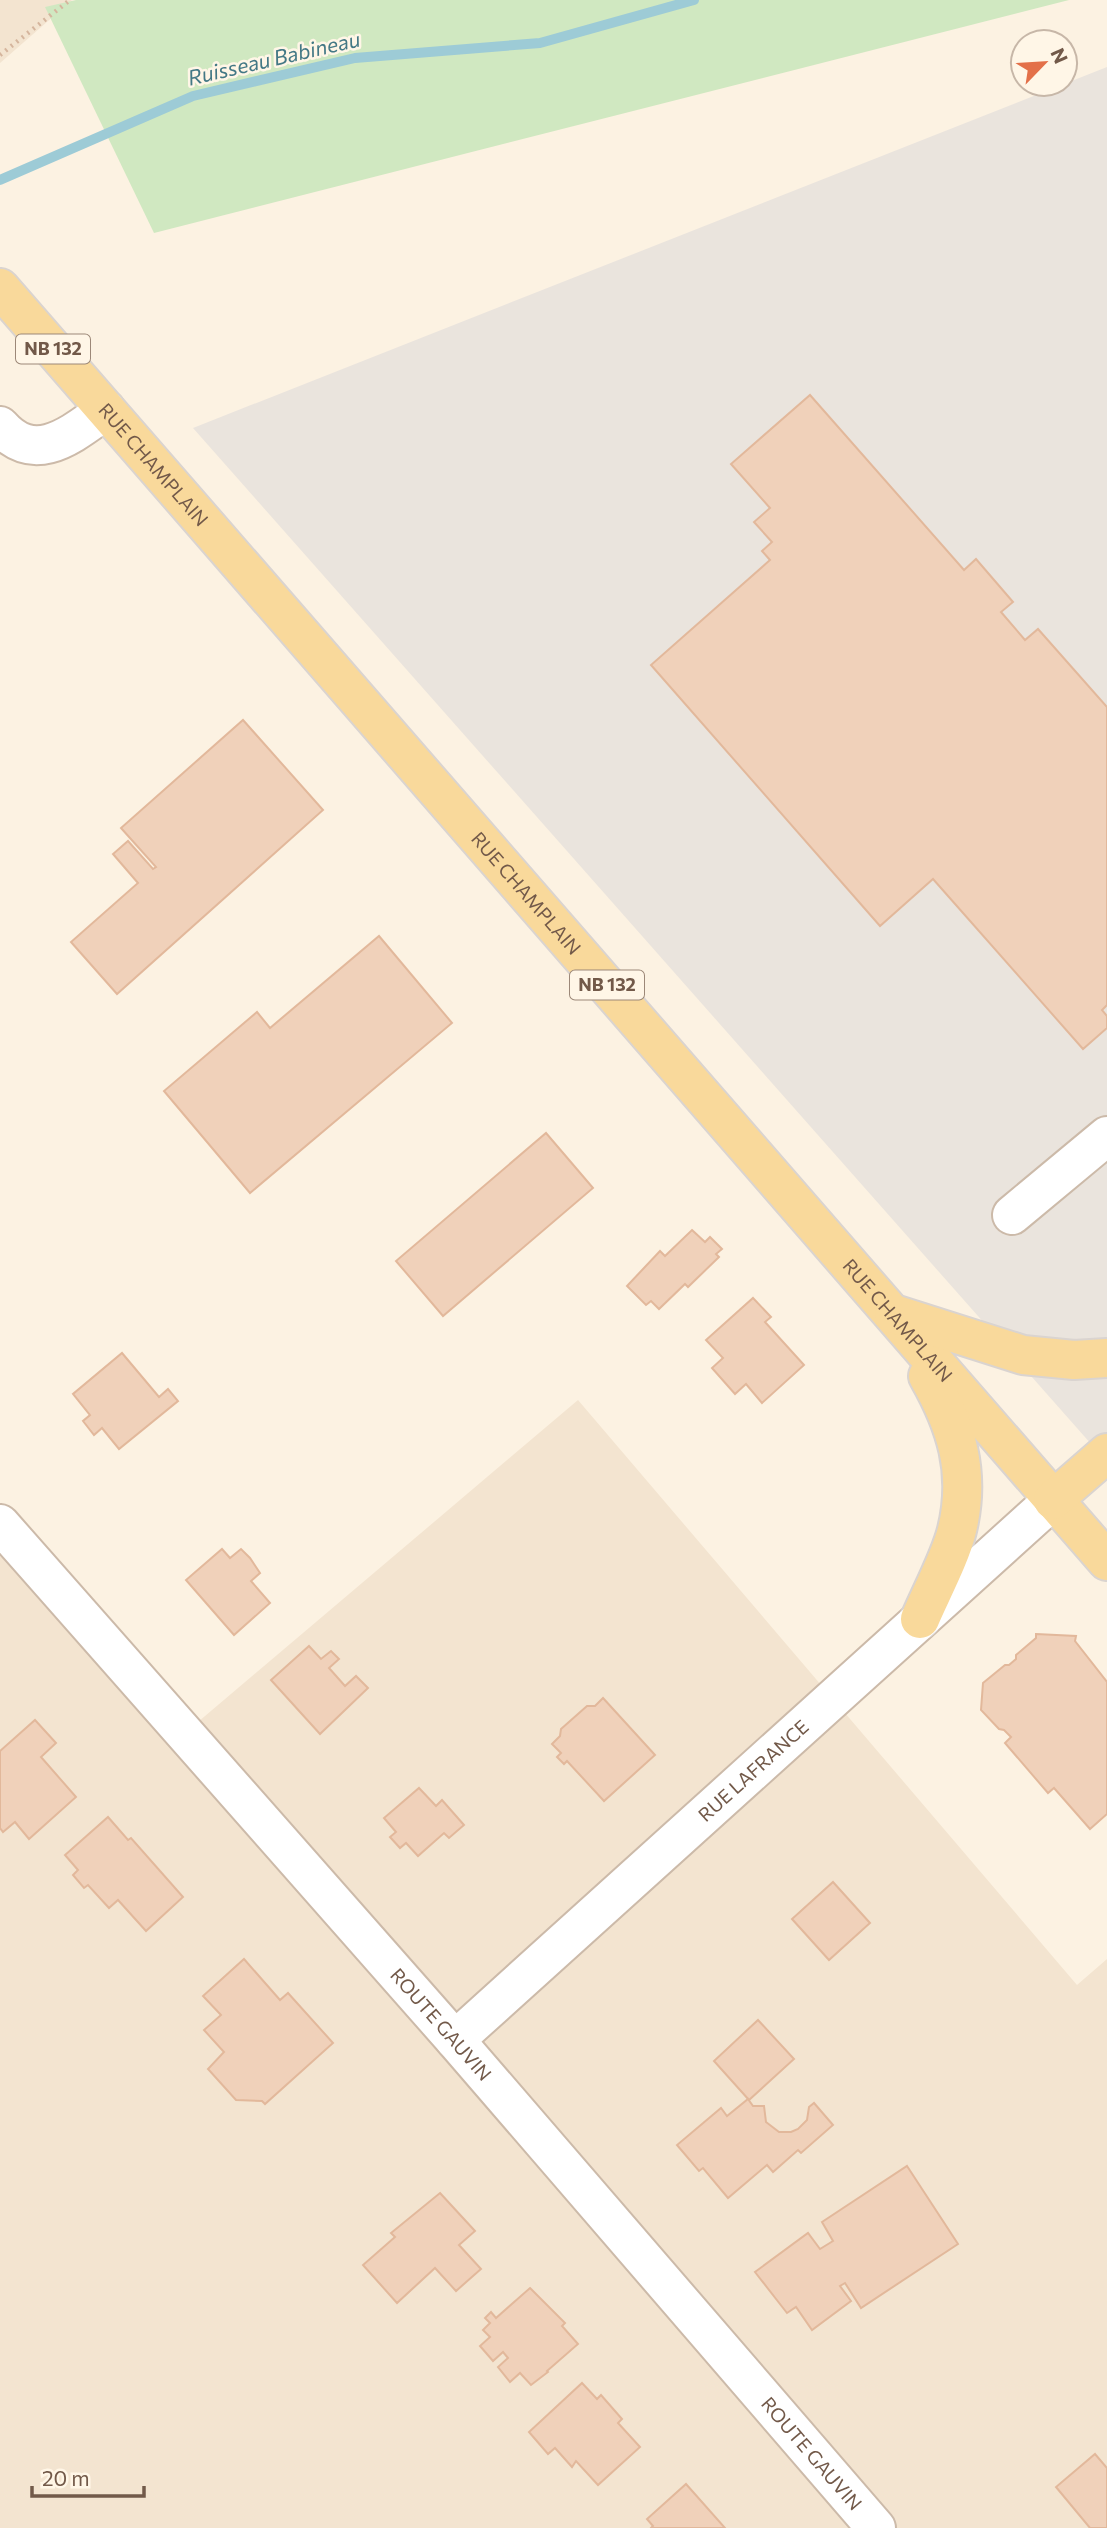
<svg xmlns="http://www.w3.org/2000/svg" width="1107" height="2528" viewBox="0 0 1107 2528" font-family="Commissioner,sans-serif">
	<rect width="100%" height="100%" fill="#fcf2e2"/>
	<!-- residential -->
	<g fill="#f3e4d0">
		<path d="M 0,0 L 72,0 L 0,63 Z"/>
		<path d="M 578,1400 L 1077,1985 L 1107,1959 L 1107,2528 L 0,2528 L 0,1524 L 185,1733 Z"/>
	</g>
	<!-- industrial -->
	<path fill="#eae4dd" d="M 1107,67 L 1107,1462 L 193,428 Z"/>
	<!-- green -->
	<path fill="#d0e8c1" d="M 76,0 L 1069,0 L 154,233 L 45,7 Z"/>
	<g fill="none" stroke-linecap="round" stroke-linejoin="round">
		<!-- stream -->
		<path stroke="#9dcbd6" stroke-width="10" d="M 0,180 L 193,96 L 355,58 L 540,43 L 694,0"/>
	</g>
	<!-- building -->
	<g fill="#f0d1ba" stroke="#e2b89b" stroke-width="2">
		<path d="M 810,395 L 964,570 L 976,559 L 1013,602 L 1001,612 L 1025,640 L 1038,629 L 1107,707 L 1107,1005 L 1102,1010 L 1107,1016 L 1107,1028 L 1083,1049 L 933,879 L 880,926 L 651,665 L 770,560 L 762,551 L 772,542 L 754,522 L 770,508 L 731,464 Z"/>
		<path d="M 243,720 L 323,810 L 117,994 L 71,942 L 138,883 L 113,854 L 128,841 L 153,869 L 156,867 L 121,828 Z"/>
		<path d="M 379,936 L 452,1023 L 250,1193 L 164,1091 L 257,1012 L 270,1028 Z"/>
		<path d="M 546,1133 L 593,1188 L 443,1316 L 396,1261 Z"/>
		<path d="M 692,1230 L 705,1242 L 710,1237 L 722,1249 L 716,1254 L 719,1257 L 688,1287 L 685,1284 L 659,1309 L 651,1301 L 646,1305 L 627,1286 L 660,1251 L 665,1256 Z"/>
		<path d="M 753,1298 L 771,1317 L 765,1322 L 804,1365 L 762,1403 L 746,1384 L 735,1394 L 712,1368 L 723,1358 L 706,1340 Z"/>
		<path d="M 122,1353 L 159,1397 L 168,1389 L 178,1401 L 119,1449 L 102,1428 L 94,1435 L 83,1421 L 90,1415 L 73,1394 Z"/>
		<path d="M 222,1549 L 230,1558 L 241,1549 L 250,1558 L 260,1573 L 251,1581 L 270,1603 L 234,1635 L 186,1580 Z"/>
		<path d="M 1036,1634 L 1076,1636 L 1075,1641 L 1107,1682 L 1107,1814 L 1090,1829 L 1054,1788 L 1048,1793 L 1005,1743 L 1011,1737 L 1004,1730 L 999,1729 L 981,1710 L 983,1683 L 1005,1665 L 1009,1665 L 1016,1659 L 1016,1655 L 1036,1638 Z"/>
		<path d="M 309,1646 L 321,1659 L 331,1651 L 339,1659 L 329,1668 L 345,1686 L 356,1676 L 368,1688 L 320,1734 L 271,1680 Z"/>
		<path d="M 603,1698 L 655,1755 L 604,1801 L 567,1761 L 564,1764 L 557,1757 L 561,1753 L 552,1744 L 560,1736 L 561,1729 L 587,1706 L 595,1706 Z"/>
		<path d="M 35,1720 L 56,1743 L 41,1757 L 76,1797 L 29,1839 L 15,1822 L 3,1832 L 0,1828 L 0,1751 Z"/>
		<path d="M 419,1788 L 436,1806 L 442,1800 L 464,1825 L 449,1838 L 444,1833 L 418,1856 L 406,1843 L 400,1848 L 390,1837 L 396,1832 L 384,1818 Z"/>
		<path d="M 108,1817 L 128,1840 L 131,1838 L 183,1897 L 146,1931 L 118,1900 L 109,1908 L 88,1885 L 84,1888 L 73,1875 L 78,1870 L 65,1855 Z"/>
		<path d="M 833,1882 L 870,1923 L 829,1960 L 792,1919 Z"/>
		<path d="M 244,1959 L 280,2000 L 288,1993 L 333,2043 L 265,2104 L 262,2101 L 236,2100 L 208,2069 L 224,2052 L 204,2030 L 221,2015 L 203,1996 Z"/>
		<path d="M 758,2020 L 794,2059 L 749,2100 L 714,2061 Z"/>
		<path d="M 748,2099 L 753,2106 L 764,2106 L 766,2122 L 779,2132 L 791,2132 L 798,2129 L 807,2120 L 809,2107 L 814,2103 L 833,2125 L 801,2153 L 798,2150 L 773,2172 L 767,2165 L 728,2198 L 703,2168 L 699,2171 L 677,2145 L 721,2108 L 727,2116 Z"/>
		<path d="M 907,2166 L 958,2244 L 861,2308 L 845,2283 L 840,2286 L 851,2301 L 812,2330 L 796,2307 L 787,2313 L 755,2272 L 808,2233 L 820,2249 L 833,2241 L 822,2222 Z"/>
		<path d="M 440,2193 L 475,2231 L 459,2245 L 481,2269 L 456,2291 L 435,2268 L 397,2303 L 363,2265 L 395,2237 L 391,2233 Z"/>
		<path d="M 530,2288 L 565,2323 L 562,2326 L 578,2344 L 547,2371 L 548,2372 L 531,2385 L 520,2373 L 510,2382 L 498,2367 L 508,2358 L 503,2352 L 493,2361 L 480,2346 L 490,2337 L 483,2330 L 490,2323 L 485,2318 L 491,2312 L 496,2318 Z"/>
		<path d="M 582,2383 L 597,2399 L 601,2395 L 622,2419 L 618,2423 L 640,2447 L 598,2485 L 576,2461 L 572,2467 L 555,2448 L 548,2454 L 529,2432 Z"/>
		<path d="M 1095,2454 L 1107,2468 L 1107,2528 L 1090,2528 L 1056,2487 Z"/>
		<path d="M 686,2484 L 725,2528 L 651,2528 L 653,2526 L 647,2519 Z"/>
	</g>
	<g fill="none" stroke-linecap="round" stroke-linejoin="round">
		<defs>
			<g id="minor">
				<path d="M 0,426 C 36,467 73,433 106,410"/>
				<path d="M 1012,1215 L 1107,1136"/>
				<path id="s1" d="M 0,1524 L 455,2040 L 876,2528"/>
				<path id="s2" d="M 455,2040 L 1053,1500"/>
			</g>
			<g id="major">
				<path id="s3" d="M 0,288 L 1107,1561"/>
				<path d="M 894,1314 L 1023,1355 L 1074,1360 L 1107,1358"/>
				<path d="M 1053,1500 L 1107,1453"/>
				<path d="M 920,1619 C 931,1593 951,1556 957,1530 C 971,1472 956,1425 928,1376"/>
			</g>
		</defs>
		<!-- minor casing -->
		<use href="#minor" stroke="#ccbaa9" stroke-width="42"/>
		<!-- major casing -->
		<use href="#major" stroke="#dad4d0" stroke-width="42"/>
		<!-- path -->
		<path stroke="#d5b59d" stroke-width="4.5" stroke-dasharray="2 5" stroke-linecap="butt" d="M 0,55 L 70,0"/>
		<!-- minor -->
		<use href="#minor" stroke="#fff" stroke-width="38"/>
		<!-- major -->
		<use href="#major" stroke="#f9d99b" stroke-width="38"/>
	</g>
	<g text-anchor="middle" stroke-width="5" stroke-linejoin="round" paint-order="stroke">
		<!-- shield labels -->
		<g fill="#fff6e7" stroke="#9c8878" stroke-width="2">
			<rect x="16" y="334.5" width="74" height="29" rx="5"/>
			<rect x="570" y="970.5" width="74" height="29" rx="5"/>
		</g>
		<g font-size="18" font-weight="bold" fill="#725949">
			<text x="53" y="355">NB 132</text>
			<text x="607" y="991">NB 132</text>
		</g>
		<!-- street labels -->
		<g font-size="19" fill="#725949" stroke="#fff6e7">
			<text dy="7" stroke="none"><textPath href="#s3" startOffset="234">RUE CHAMPLAIN</textPath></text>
			<text dy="7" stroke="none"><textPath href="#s3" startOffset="802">RUE CHAMPLAIN</textPath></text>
			<text dy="7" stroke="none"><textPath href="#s3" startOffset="1368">RUE CHAMPLAIN</textPath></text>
			<text dy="7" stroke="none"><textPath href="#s2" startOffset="402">RUE LAFRANCE</textPath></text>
			<text dy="7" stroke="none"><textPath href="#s1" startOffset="667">ROUTE GAUVIN</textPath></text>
			<text dy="7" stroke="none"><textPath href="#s1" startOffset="1234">ROUTE GAUVIN</textPath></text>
		</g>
		<!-- water labels -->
		<g font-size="21" font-style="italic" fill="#437885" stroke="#fff6e7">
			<text transform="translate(274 59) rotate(-13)" y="7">Ruisseau Babineau</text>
		</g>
	</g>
	<!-- north arrow -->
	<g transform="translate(1044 63) rotate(65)"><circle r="33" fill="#fff6e7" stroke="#c7b7a8" stroke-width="2"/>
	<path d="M0-5L12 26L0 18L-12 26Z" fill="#e37049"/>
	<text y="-10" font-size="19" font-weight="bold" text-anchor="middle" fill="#725949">N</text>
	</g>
	<!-- scale -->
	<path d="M32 2486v10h112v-10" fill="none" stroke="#725949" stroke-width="3.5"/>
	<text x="42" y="2486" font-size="21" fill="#725949" stroke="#fff6e7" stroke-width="5" paint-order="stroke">20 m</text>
</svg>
